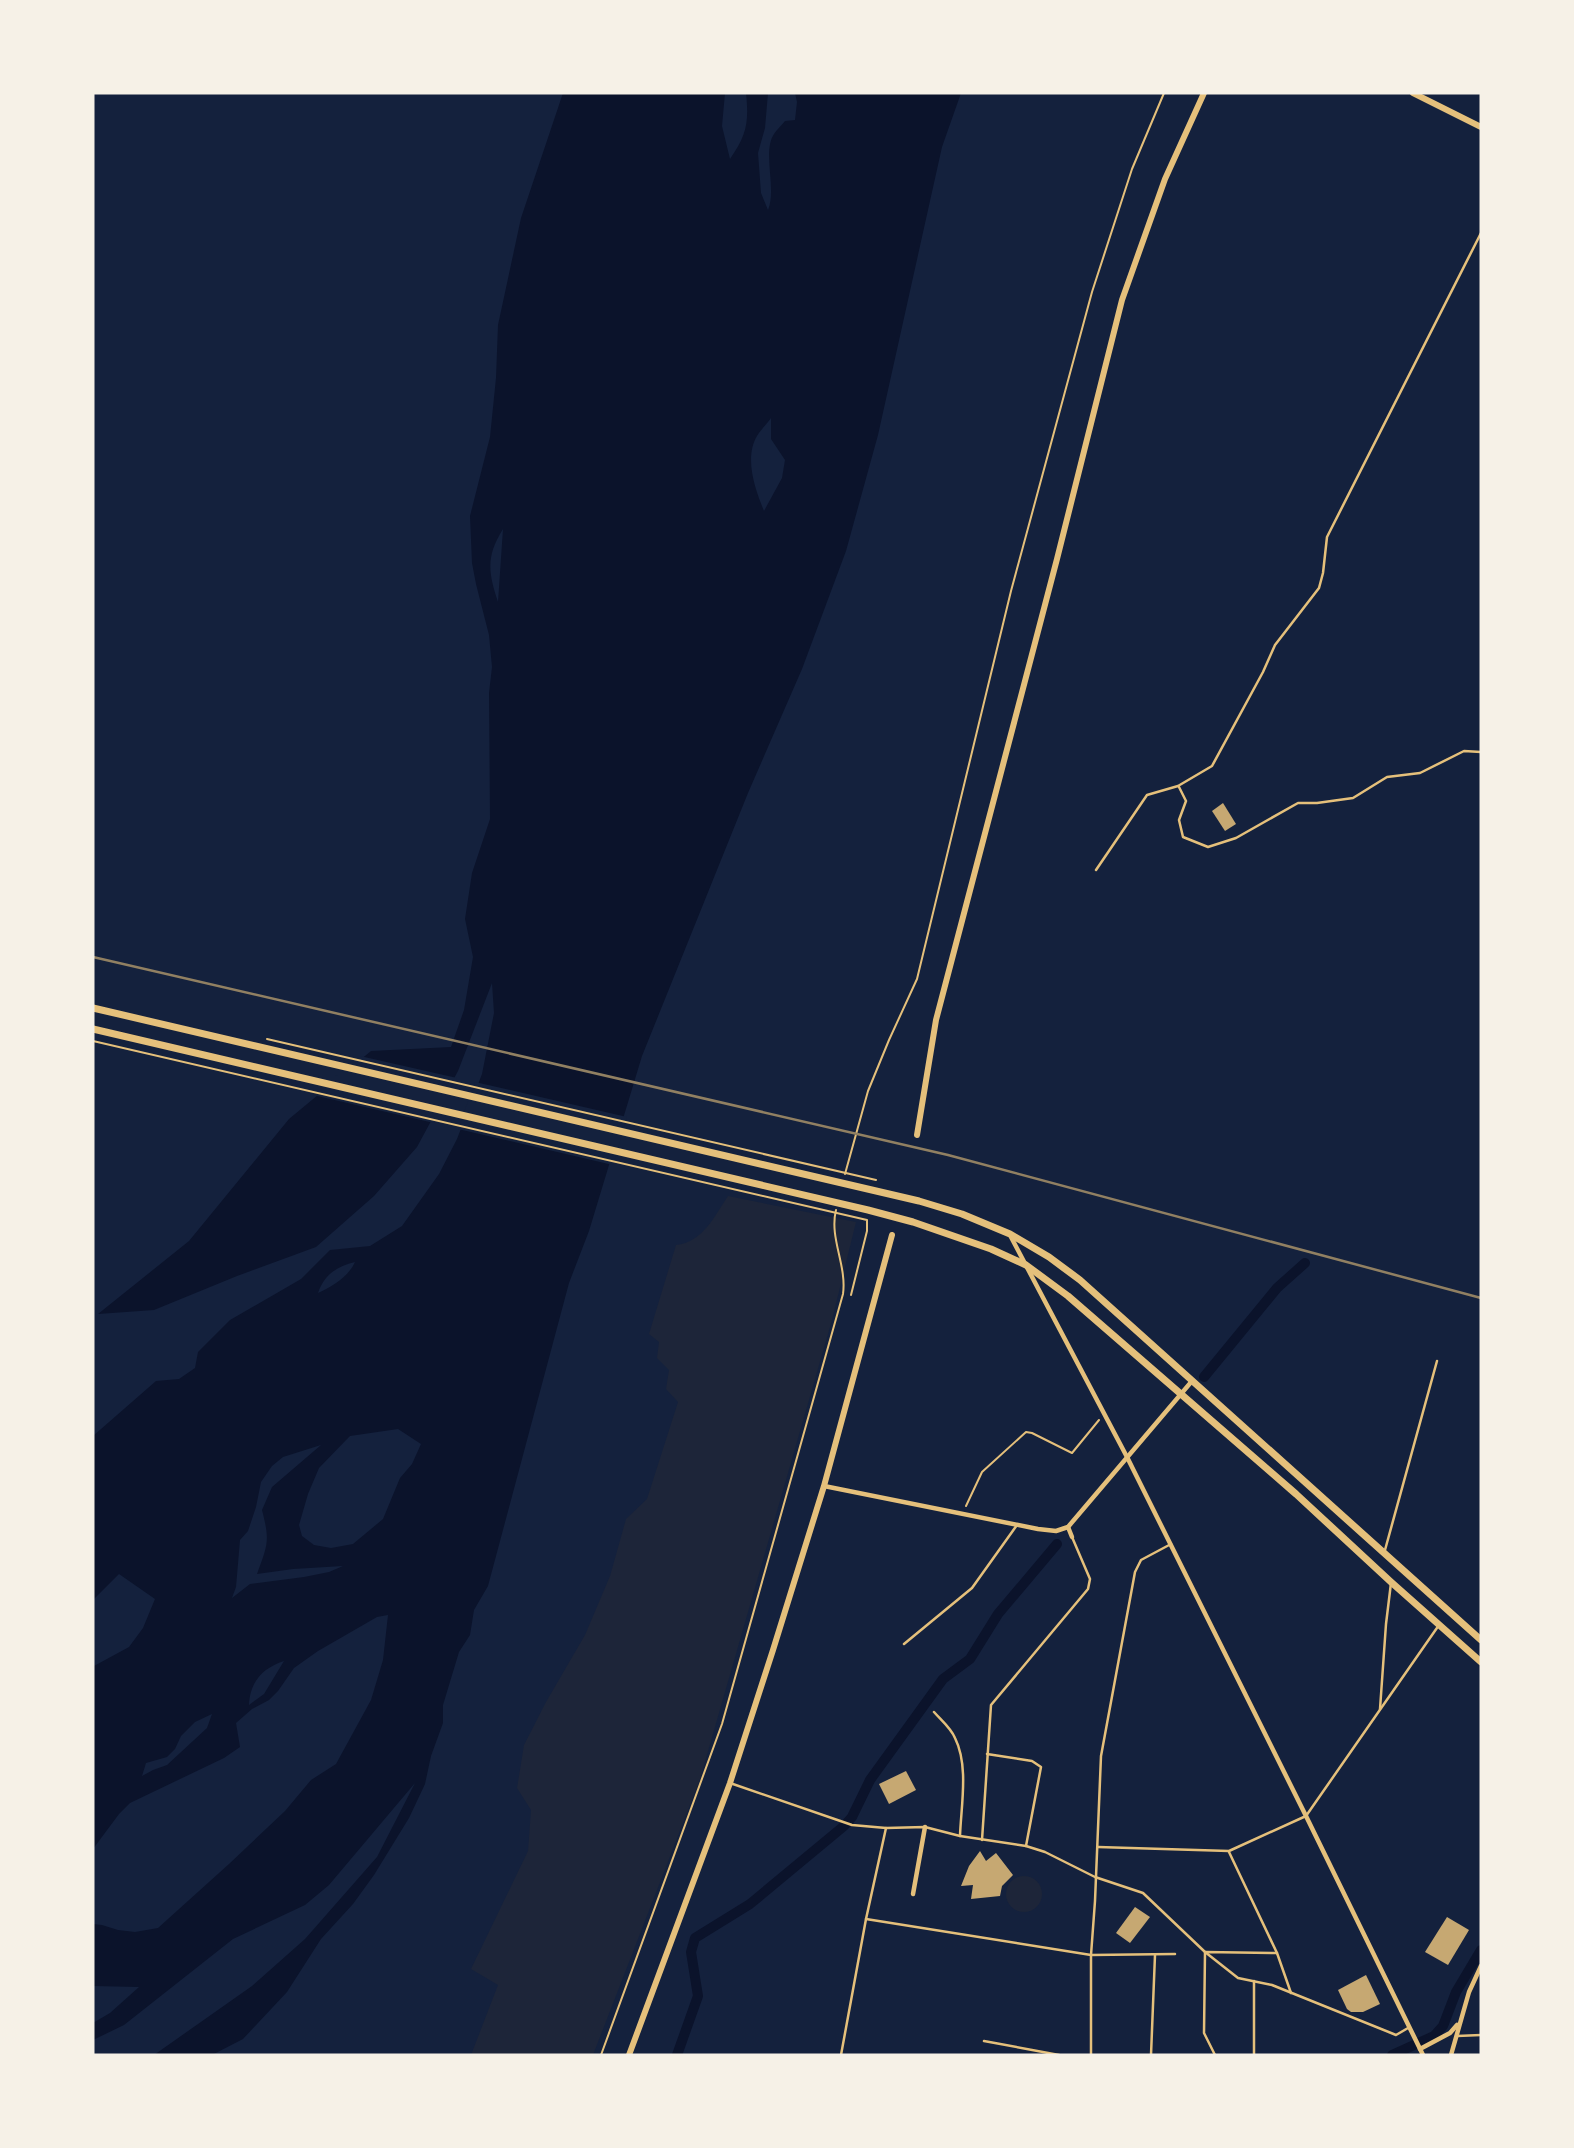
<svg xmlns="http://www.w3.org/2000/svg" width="1574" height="2148" viewBox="0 0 1574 2148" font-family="'Roboto Condensed',sans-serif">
	<rect width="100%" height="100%" fill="#14213d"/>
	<!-- green -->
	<g fill="#1d2539">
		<path d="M 728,1196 L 856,1222 L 832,1320 L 700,1779 L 593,2055 L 471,2055 L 498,1985 L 471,1969 L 528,1851 L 531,1810 L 517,1788 L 524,1745 L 546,1702 L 585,1635 L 610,1576 L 626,1519 L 647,1499 L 678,1402 L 666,1389 L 669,1370 L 657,1358 L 659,1342 L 649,1334 L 676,1245 C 703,1242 714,1217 728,1196 Z"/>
		<circle cx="1024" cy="1894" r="18"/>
	</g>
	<!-- water -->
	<path fill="#0b132b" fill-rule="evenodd" d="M 563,93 L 725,93 L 722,126 L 730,159 C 747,135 749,122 746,93 L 768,93 L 765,128 L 758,153 L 761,193 L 768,210 C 777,189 762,152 774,134 C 777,129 782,125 785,121 L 795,120 L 797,102 L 795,93 L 961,93 L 942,147 L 878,435 L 846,551 L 802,669 L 748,793 L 642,1056 L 589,1231 L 569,1283 L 488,1586 L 474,1610 L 470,1635 L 459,1652 L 443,1705 L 443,1723 L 431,1756 L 425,1784 L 409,1818 L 374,1875 L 353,1904 L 321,1939 L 287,1992 L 243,2039 L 212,2055 L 154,2055 L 252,1986 L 305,1939 L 377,1857 L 415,1783 L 329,1885 L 305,1905 L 233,1939 L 124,2025 L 93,2040 L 93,2023 L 110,2013 L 139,1987 L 93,1986 L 93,1924 L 102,1925 L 118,1930 L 135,1932 L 158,1928 L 229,1864 L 285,1811 L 311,1780 L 336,1764 L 371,1700 L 383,1660 L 388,1615 L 377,1617 L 318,1651 L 294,1668 L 278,1691 L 269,1700 L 252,1709 L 236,1723 L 240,1747 L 224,1758 L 130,1803 L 119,1814 L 93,1849 L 93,1643 L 94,1666 L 129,1647 L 143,1628 L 155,1599 L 119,1574 L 93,1600 L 93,1436 L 156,1381 L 179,1379 L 195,1368 L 198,1352 L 230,1320 L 301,1279 L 330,1250 L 370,1246 L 402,1226 L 439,1174 L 457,1139 L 482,1074 L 494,1013 L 492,983 L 458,1071 L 417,1147 L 374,1196 L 316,1247 L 237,1276 L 154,1310 L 98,1314 L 189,1241 L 289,1119 L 371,1051 L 451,1047 L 464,1010 L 473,957 L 465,919 L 472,873 L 490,819 L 489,693 L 492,667 L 489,635 L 476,584 L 472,563 L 470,516 L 490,437 L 496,378 L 498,325 L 521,218 ZM 771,418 L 771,439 L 785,460 L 782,478 L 764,511 C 755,489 744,458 757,436 C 761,429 767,424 771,418 ZM 503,529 L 498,602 C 488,572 486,556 503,529 ZM 355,1262 C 349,1276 332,1287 318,1293 C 324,1275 337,1266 355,1262 ZM 398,1429 L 421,1444 L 412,1464 L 400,1478 L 383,1519 L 353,1544 L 331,1548 L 314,1545 L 302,1536 L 299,1525 L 308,1494 L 319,1468 L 350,1436 ZM 321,1445 L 272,1487 L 262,1510 C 270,1541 268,1544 257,1574 L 293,1569 L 343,1566 L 329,1572 L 304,1577 L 250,1584 L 232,1598 L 236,1587 L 240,1540 L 248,1531 L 256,1507 L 261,1482 L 272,1466 L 283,1457 ZM 284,1661 L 264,1694 L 249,1705 C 250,1681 263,1668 284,1661 ZM 212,1714 L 207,1728 L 167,1765 L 153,1770 L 142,1776 L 146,1763 L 167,1757 L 175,1749 L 181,1736 L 195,1722 Z"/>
	<!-- pier -->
	<g fill="#14213d">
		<path d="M 360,1056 L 457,1078 L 434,1123 L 313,1095 Z"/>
		<path d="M 475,1082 L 627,1117 L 613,1165 L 458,1129 Z"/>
	</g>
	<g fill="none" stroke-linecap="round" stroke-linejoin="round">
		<!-- canal -->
		<g stroke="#0b132b" stroke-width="10">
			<path d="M 1204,1377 L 1277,1288 L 1305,1263"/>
			<path d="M 677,2055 L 698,1996 L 691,1952 L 695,1938 L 750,1904 L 844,1826 L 852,1817 L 870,1780 L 943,1679 L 970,1659 L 998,1614 L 1057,1544"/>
			<path d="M 1392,2055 L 1434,2036 L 1443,2026 L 1456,1992 L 1481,1950"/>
		</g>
	</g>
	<!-- building -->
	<g fill="#c6a872">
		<path d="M 1223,803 L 1236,824 L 1225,831 L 1212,811 Z"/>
		<path d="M 906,1771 L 916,1790 L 889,1804 L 879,1784 Z"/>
		<path d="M 980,1851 L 986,1861 L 996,1853 L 1013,1875 L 1002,1886 L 1000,1896 L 971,1899 L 973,1885 L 961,1886 L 969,1866 Z"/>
		<path d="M 1135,1907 L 1150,1917 L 1130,1943 L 1116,1933 Z"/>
		<path d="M 1447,1917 L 1469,1930 L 1448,1965 L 1425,1952 Z"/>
		<path d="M 1366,1975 L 1380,2004 L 1363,2012 L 1351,2012 L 1347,2009 L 1338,1990 Z"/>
	</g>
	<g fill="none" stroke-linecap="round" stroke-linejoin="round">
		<!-- path -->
		<g stroke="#e5c07b" stroke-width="2">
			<path d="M 267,1039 L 876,1180"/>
			<path d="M 93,1041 L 867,1220 L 867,1231 L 851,1295"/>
			<path d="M 845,1174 L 868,1091 L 889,1040 L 917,979 L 1011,591 L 1092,292 L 1132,169 L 1164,93"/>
			<path d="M 966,1506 L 982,1472 L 1026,1432 L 1032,1433 L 1072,1453 L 1099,1420"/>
			<path d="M 601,2055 L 722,1724 L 843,1294 C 847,1265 829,1238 836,1210"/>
		</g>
		<!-- service -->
		<g stroke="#e5c07b" stroke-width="2.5">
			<path d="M 1179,787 L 1186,801 L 1179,820 L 1183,837 L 1208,847 L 1236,838 L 1298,803 L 1317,803 L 1353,798 L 1387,777 L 1420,773 L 1464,751 L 1481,752"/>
			<path d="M 1096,870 L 1147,795 L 1178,786 L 1212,766 L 1263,672 L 1275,645 L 1319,588 L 1323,573 L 1327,537 L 1481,233"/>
			<path d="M 1385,1550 L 1437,1361"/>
			<path d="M 904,1644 L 972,1588 L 1017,1525"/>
			<path d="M 1380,1709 L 1386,1624 L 1391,1583"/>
			<path d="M 934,1712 C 941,1720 951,1728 955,1738 C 969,1766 961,1806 960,1836"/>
			<path d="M 987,1754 L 1032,1761 L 1041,1767 L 1026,1846"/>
			<path d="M 730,1783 L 852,1825 L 886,1828 L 925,1827 L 960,1836 L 1026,1846 L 1045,1852 L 1095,1877 L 1143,1893 L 1205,1952 L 1238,1978 L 1272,1985 L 1396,2035 L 1408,2028"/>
			<path d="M 982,1840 L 991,1705 L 1088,1589 L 1090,1579 L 1072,1537"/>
			<path d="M 1098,1847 L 1229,1851 L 1306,1816 L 1439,1625"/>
			<path d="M 1229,1852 L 1277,1953 L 1291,1993"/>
			<path d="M 866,1919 L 1091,1955 L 1175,1954"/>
			<path d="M 1254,1981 L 1254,2055"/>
			<path d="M 1457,2036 L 1481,2035"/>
			<path d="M 984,2041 L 1059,2055"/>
			<path d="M 841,2055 L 866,1919 L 886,1828"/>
			<path d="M 1091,2055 L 1091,1955 L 1095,1901 L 1101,1756 L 1135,1572 L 1141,1560 L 1171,1544"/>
			<path d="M 1151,2055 L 1155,1955"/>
			<path d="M 1215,2055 L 1204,2033 L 1205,1952 L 1277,1953"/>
		</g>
		<!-- minor -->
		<g stroke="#e5c07b" stroke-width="4.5">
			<path d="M 1011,1237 L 1127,1457 L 1306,1816 L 1423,2055"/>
			<path d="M 824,1486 L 1038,1529 L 1056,1531 L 1068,1527 L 1192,1381"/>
			<path d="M 1068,1527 L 1072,1537"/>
			<path d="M 913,1894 L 925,1827"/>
			<path d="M 1420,2049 L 1450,2033 L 1457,2025"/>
			<path d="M 1451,2055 L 1469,1992 L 1481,1966"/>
		</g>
		<!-- tertiary -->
		<g stroke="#e5c07b" stroke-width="6">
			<path d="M 1413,93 L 1481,127"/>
			<path d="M 917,1135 L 936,1020 L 1057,559 L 1122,300 L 1165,179 L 1204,93"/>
			<path d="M 629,2055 L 730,1783 L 773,1650 L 824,1486 L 892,1235"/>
		</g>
		<!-- primary -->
		<g stroke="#e5c07b" stroke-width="7">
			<path d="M 93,1008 L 919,1201 L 962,1214 L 1010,1234 L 1049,1257 L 1080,1280 L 1481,1640"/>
			<path d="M 93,1029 L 868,1210 L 913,1222 L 991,1249 L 1026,1265 L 1068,1296 L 1296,1494 L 1391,1582 L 1481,1662"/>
		</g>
		<!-- rail -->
		<path stroke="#918062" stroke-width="2.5" d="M 93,957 L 948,1155 L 1481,1298"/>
	</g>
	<!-- border -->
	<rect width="1574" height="2148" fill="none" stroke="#f6f1e7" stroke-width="189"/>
</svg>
